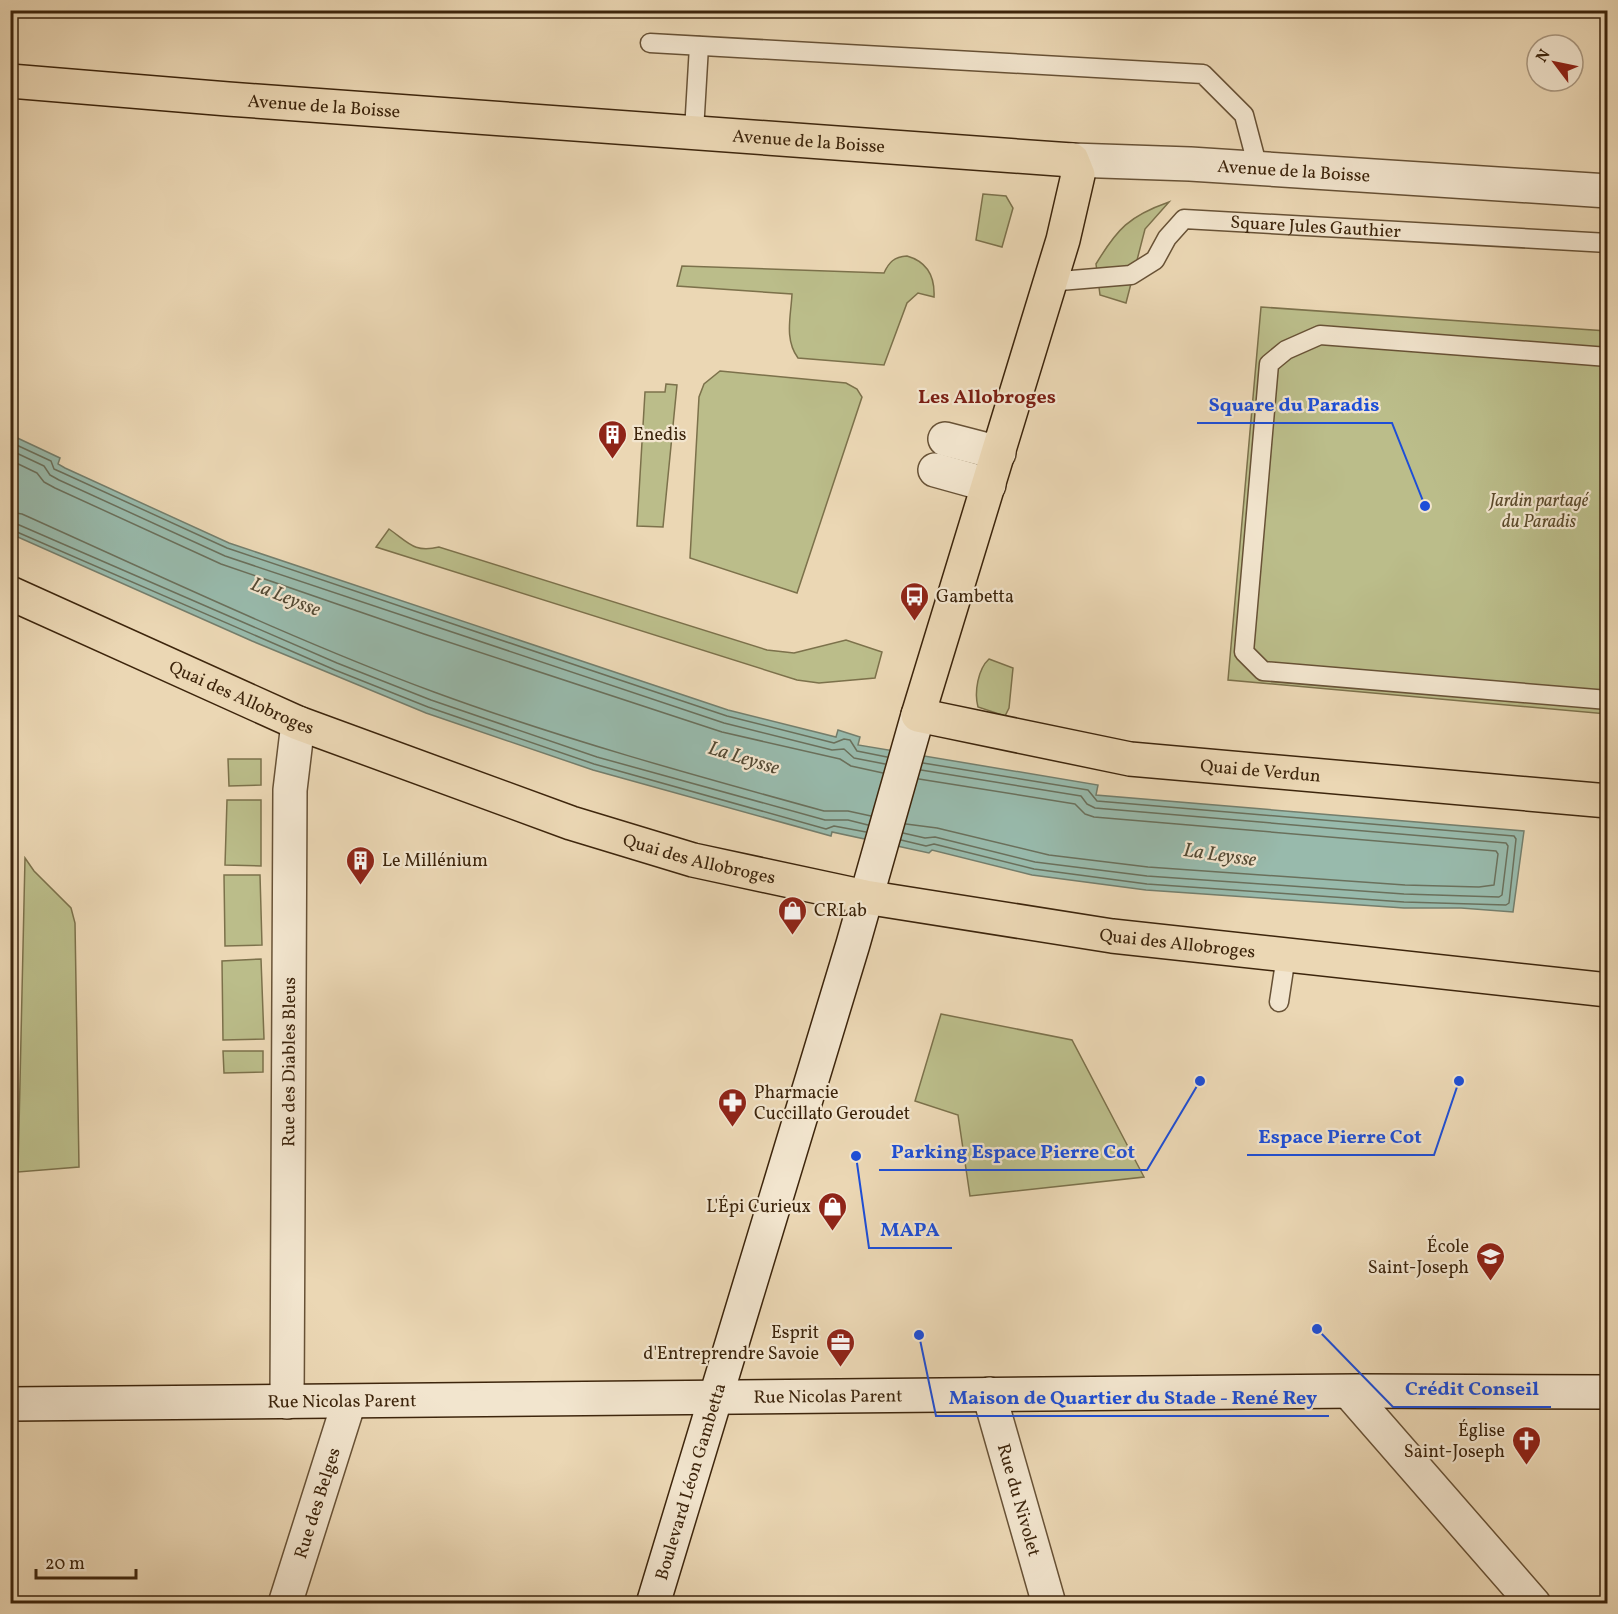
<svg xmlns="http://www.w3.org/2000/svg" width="1618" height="1614" viewBox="0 0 1618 1614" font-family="Vollkorn,serif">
	<rect width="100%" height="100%" fill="#ebd7b4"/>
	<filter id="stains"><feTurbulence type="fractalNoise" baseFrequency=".00333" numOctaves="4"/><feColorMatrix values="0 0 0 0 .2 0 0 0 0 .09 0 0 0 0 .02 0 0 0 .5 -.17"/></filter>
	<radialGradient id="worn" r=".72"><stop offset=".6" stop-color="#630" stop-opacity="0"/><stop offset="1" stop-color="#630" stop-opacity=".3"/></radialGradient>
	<!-- green -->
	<g fill="#bbbd8a" stroke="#7c714b" stroke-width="1.5">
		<path d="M 983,194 L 1006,196 L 1013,208 L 1002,247 L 976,240 Z"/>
		<path d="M 1169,202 L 1145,229 L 1126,303 L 1100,295 L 1096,264 C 1117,229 1129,216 1169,202 Z"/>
		<path d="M 907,256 C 928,262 935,277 934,297 L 918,293 L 907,303 L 884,365 L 798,358 C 784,339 791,316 792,294 L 677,286 L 682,266 L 884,273 C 889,262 894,257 907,256 Z"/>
		<path d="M 1261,307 L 1607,331 L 1607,714 L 1228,680 Z"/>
		<path d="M 720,371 L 846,383 L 857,389 L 862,397 L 797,593 L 690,558 L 699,397 L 704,384 Z"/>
		<path d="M 666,384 L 677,385 L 663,527 L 637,526 L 645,392 L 665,392 Z"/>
		<path d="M 389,529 C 409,543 414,553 439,547 L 767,650 L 794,653 L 846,640 L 882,652 L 875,678 L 819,683 L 797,680 L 376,547 Z"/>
		<path d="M 989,659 L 1013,668 L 1009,708 L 1005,716 L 978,707 C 974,692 978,669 989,659 Z"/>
		<path d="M 228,759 L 261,759 L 261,785 L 229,786 Z"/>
		<path d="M 227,800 L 261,800 L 261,866 L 225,865 Z"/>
		<path d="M 25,858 L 34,871 L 71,908 L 75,923 L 79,1167 L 18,1172 Z"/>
		<path d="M 224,875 L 260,875 L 262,945 L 225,946 Z"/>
		<path d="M 261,959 L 264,1039 L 223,1040 L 222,961 Z"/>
		<path d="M 941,1014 L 1072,1040 L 1144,1177 L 970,1196 L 958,1115 L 915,1101 Z"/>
		<path d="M 223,1051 L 263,1051 L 263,1072 L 224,1073 Z"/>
	</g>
	<!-- water -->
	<path fill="#98baac" stroke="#747e6c" stroke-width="1.5" d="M 11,435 L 60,458 L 58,464 L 65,468 L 229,543 L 728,710 L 836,737 L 838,730 L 860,737 L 858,745 L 1098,785 L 1096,795 L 1524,831 L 1513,912 L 1461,908 L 1404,908 L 1146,890 L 1032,875 L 932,850 L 929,853 L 832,832 L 831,836 L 593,770 L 426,713 L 252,641 L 11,534 Z"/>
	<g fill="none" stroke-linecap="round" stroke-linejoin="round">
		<!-- shore -->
		<g stroke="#6a705c" stroke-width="1.5">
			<path d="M 10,442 L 51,461 L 54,469 L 63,473 L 227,548 L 727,716 L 834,743 L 844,739 L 850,740 L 857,751 L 887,757"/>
			<path d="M 10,450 L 44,466 L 50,475 L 59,480 L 225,556 L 724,723 L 832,750 L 844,749 L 854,758 L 885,764"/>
			<path d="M 10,460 L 37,473 L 44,482 L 55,488 L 221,564 L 424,634 L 722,732 L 840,759 L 851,766 L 883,773"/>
			<path d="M 10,512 L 22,514 C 158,575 294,640 434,692 C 562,739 693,775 824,811 L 848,811 L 871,816"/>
			<path d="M 10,521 L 337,663 L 431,700 L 597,757 L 825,820 L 848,820 L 868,825"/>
			<path d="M 10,529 L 335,670 L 428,707 L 594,764 L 826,829 L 834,826 L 866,832"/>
			<path d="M 906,824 L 937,828 L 1049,855 L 1148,867 L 1405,885 L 1479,887 L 1494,885 L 1498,854 L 1496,851 L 1094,817 L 1085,814 L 1075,804 L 919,779"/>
			<path d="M 903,833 L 925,838 L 935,837 L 1035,862 L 1147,876 L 1404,894 L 1499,897 L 1502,895 L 1508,846 L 1506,843 L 1095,808 L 1087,804 L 1081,796 L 921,770"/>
			<path d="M 901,840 L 926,846 L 934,844 L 1034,869 L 1147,884 L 1404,902 L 1506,905 L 1509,903 L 1516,839 L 1514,836 L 1097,801 L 1088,790 L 923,763"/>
		</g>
		<defs>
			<g id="lane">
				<path d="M 650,43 L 1203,74 L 1244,115 L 1258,168"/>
				<path d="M 694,131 L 699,46"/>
				<path id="s1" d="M 1048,282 L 1131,275 L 1155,260 L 1167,238 L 1184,219 L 1608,243"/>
				<path d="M 1608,357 L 1320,335 L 1286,350 L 1269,364 L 1244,652 L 1263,671 L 1608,700"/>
				<path d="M 1279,1002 L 1286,956"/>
			</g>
			<g id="street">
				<path id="s2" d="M 1072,160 L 1190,164 L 1608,191"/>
				<path d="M 945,439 L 999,453"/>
				<path d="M 935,470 L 989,485"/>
				<path d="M 1349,1392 L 1534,1604"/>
				<path id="s3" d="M 989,1394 L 1049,1604"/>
				<path id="s4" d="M 287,1402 L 290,790 L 298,723"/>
				<path id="s5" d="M 285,1604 L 349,1402"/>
			</g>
			<g id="secondary">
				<path id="s6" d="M 10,1404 L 1358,1391 L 1608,1392"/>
				<path id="s7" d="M 653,1604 L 853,944 L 918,715"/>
			</g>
			<g id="primary">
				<path id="s8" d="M 10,81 L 228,99 L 1072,160 L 1078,175 L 1063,240 L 918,715 L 1130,759 L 1608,801"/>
				<path id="s9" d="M 10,593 L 298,723 L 571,823 L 693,860 L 865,897 L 1112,936 L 1608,990"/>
			</g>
		</defs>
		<!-- lane casing -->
		<use href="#lane" stroke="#685236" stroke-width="21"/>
		<!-- street casing -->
		<use href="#street" stroke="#685236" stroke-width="36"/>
		<!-- secondary casing -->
		<use href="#secondary" stroke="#3d250c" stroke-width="36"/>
		<!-- primary casing -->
		<use href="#primary" stroke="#3d250c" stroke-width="36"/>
		<!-- lane -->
		<use href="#lane" stroke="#f2e5ce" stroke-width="18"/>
		<!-- street -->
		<use href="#street" stroke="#f2e5ce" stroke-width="33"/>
		<!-- secondary -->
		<use href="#secondary" stroke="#f2e5ce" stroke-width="33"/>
		<!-- primary -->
		<use href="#primary" stroke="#ebd7b4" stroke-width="33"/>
	</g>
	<!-- icons -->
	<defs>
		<symbol id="building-pin" viewBox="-11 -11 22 30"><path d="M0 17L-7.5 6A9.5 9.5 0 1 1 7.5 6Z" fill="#8f2418" stroke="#f2e5ce"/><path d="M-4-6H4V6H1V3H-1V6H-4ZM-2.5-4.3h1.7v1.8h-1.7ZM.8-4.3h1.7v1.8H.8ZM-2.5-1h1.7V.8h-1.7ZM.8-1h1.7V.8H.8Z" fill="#fff"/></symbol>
		<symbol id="bus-pin" viewBox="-11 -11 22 30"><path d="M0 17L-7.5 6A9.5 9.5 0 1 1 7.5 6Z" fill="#8f2418" stroke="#f2e5ce"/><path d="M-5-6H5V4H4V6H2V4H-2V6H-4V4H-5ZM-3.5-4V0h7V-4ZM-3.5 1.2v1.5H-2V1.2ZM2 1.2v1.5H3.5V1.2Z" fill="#fff"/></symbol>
		<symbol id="shop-pin" viewBox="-11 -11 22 30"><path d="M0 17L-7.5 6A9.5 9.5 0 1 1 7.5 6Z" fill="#8f2418" stroke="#f2e5ce"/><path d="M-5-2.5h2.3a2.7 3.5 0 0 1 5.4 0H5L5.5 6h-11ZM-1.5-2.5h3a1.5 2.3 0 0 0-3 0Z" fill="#fff"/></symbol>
		<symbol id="pharmacy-pin" viewBox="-11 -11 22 30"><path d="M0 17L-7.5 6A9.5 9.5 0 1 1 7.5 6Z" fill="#8f2418" stroke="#f2e5ce"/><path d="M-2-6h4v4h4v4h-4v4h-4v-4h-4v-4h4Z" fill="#fff"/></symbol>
		<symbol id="school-pin" viewBox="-11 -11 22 30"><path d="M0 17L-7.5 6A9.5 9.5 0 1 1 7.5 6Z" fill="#8f2418" stroke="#f2e5ce"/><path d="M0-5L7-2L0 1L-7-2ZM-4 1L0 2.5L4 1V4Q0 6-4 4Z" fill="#fff"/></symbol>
		<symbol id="office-pin" viewBox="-11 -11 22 30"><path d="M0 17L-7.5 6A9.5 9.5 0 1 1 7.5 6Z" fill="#8f2418" stroke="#f2e5ce"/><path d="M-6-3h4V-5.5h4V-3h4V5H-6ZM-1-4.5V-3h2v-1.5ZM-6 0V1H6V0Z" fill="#fff"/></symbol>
		<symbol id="church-pin" viewBox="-11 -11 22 30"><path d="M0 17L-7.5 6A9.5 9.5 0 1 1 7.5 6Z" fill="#8f2418" stroke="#f2e5ce"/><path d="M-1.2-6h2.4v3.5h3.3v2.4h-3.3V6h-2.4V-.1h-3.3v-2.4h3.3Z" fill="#fff"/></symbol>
	</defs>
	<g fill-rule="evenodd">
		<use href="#building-pin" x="596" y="418" width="33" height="45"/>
		<use href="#bus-pin" x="898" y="580" width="33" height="45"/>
		<use href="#building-pin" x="344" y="844" width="33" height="45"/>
		<use href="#shop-pin" x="776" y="894" width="33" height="45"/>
		<use href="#pharmacy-pin" x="716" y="1086" width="33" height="45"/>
		<use href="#shop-pin" x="816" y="1190" width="33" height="45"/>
		<use href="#school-pin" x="1474" y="1240" width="33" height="45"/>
		<use href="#office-pin" x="824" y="1326" width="33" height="45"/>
		<use href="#church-pin" x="1510" y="1424" width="33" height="45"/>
	</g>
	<g text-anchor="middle" stroke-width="4.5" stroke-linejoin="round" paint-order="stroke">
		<!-- street labels -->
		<g font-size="18" fill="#3d250c" stroke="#f2e5ce">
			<text dy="6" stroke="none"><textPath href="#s8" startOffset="315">Avenue de la Boisse</textPath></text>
			<text dy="6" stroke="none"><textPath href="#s8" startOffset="801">Avenue de la Boisse</textPath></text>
			<text dy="6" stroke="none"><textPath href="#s2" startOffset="222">Avenue de la Boisse</textPath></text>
			<text dy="6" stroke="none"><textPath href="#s1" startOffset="294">Square Jules Gauthier</textPath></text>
			<text dy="6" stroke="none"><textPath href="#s9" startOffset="254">Quai des Allobroges</textPath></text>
			<text dy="6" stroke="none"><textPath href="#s8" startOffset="1992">Quai de Verdun</textPath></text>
			<text dy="6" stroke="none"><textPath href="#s9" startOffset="740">Quai des Allobroges</textPath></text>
			<text dy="6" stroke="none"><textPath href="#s9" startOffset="1226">Quai des Allobroges</textPath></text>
			<text dy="6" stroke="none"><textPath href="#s4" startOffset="340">Rue des Diables Bleus</textPath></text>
			<text dy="6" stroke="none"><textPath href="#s6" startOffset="818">Rue Nicolas Parent</textPath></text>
			<text dy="6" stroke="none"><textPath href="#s6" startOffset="332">Rue Nicolas Parent</textPath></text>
			<text dy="6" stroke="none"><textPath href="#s7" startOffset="128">Boulevard Léon Gambetta</textPath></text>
			<text dy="6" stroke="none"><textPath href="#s3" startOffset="110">Rue du Nivolet</textPath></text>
			<text dy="6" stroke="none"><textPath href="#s5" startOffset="106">Rue des Belges</textPath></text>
		</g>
		<!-- poi labels -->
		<g font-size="18" fill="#3d250c" stroke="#f2e5ce" text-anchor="start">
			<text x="633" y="440">Enedis</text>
			<text x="936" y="602">Gambetta</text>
			<text x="382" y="866">Le Millénium</text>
			<text x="814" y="916">CRLab</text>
			<text x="754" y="1098">Pharmacie<tspan x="754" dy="21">Cuccillato Geroudet</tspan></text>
			<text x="811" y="1212" text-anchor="end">L'Épi Curieux</text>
			<text x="1469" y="1252" text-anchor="end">École<tspan x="1469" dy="21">Saint-Joseph</tspan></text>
			<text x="819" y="1338" text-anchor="end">Esprit<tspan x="819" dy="21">d'Entreprendre Savoie</tspan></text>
			<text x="1505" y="1436" text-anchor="end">Église<tspan x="1505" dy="21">Saint-Joseph</tspan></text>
		</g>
		<!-- park labels -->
		<g font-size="18" font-style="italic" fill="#5c4b2c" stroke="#f2e5ce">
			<text x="1539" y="506">Jardin partagé<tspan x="1539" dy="21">du Paradis</tspan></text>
		</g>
		<!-- neighbourhood labels -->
		<g font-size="20" font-weight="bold" fill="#7a1f14" stroke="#f2e5ce">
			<text x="987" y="403">Les Allobroges</text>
		</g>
		<!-- water labels -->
		<g font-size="20" font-style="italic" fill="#544a34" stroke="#f2e5ce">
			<text transform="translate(286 596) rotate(22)" y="7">La Leysse</text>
			<text transform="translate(744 757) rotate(17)" y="7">La Leysse</text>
			<text transform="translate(1220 854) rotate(8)" y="7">La Leysse</text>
		</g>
	</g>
	<!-- callouts -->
	<path fill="none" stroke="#1d4ed8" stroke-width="2" d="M1425 506L1392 423H1197M1459 1081L1434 1155H1247M1200 1081L1147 1170H879M856 1156L869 1248H952M1317 1329L1393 1407H1551M919 1335L936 1416H1329"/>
	<g fill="#1d4ed8" stroke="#f2e5ce" stroke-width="2">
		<circle cx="1425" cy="506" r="6"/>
		<circle cx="1459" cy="1081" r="6"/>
		<circle cx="1200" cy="1081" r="6"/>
		<circle cx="856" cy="1156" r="6"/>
		<circle cx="1317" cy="1329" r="6"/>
		<circle cx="919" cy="1335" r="6"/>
	</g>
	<g font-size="20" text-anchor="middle" font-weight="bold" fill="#1d4ed8" stroke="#f2e5ce" stroke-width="4.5" stroke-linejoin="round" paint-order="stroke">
		<text x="1294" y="411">Square du Paradis</text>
		<text x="1340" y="1143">Espace Pierre Cot</text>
		<text x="1013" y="1158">Parking Espace Pierre Cot</text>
		<text x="910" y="1236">MAPA</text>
		<text x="1472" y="1395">Crédit Conseil</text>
		<text x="1133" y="1404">Maison de Quartier du Stade - René Rey</text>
	</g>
	<!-- margin -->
	<rect width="1618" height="1614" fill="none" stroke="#ebd7b4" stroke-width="36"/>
	<rect x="12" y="12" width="1594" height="1590" fill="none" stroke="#3d250c" stroke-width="3"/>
	<rect x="18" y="18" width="1582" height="1578" fill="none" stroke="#3d250c" stroke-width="1.5"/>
	<!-- north arrow -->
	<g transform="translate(1555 63) rotate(302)"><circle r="28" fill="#f2e5ce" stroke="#aa9880" stroke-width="1.5"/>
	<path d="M0-4.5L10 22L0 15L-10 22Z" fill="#8f2418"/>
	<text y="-9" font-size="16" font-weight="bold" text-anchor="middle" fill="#3d250c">N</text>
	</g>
	<!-- scale -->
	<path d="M36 1569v9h100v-9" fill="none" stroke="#3d250c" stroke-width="3"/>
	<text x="45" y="1569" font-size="18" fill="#3d250c" stroke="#f2e5ce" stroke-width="4.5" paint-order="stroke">20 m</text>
	<rect width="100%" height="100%" filter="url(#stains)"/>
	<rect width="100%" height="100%" fill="url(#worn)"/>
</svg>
